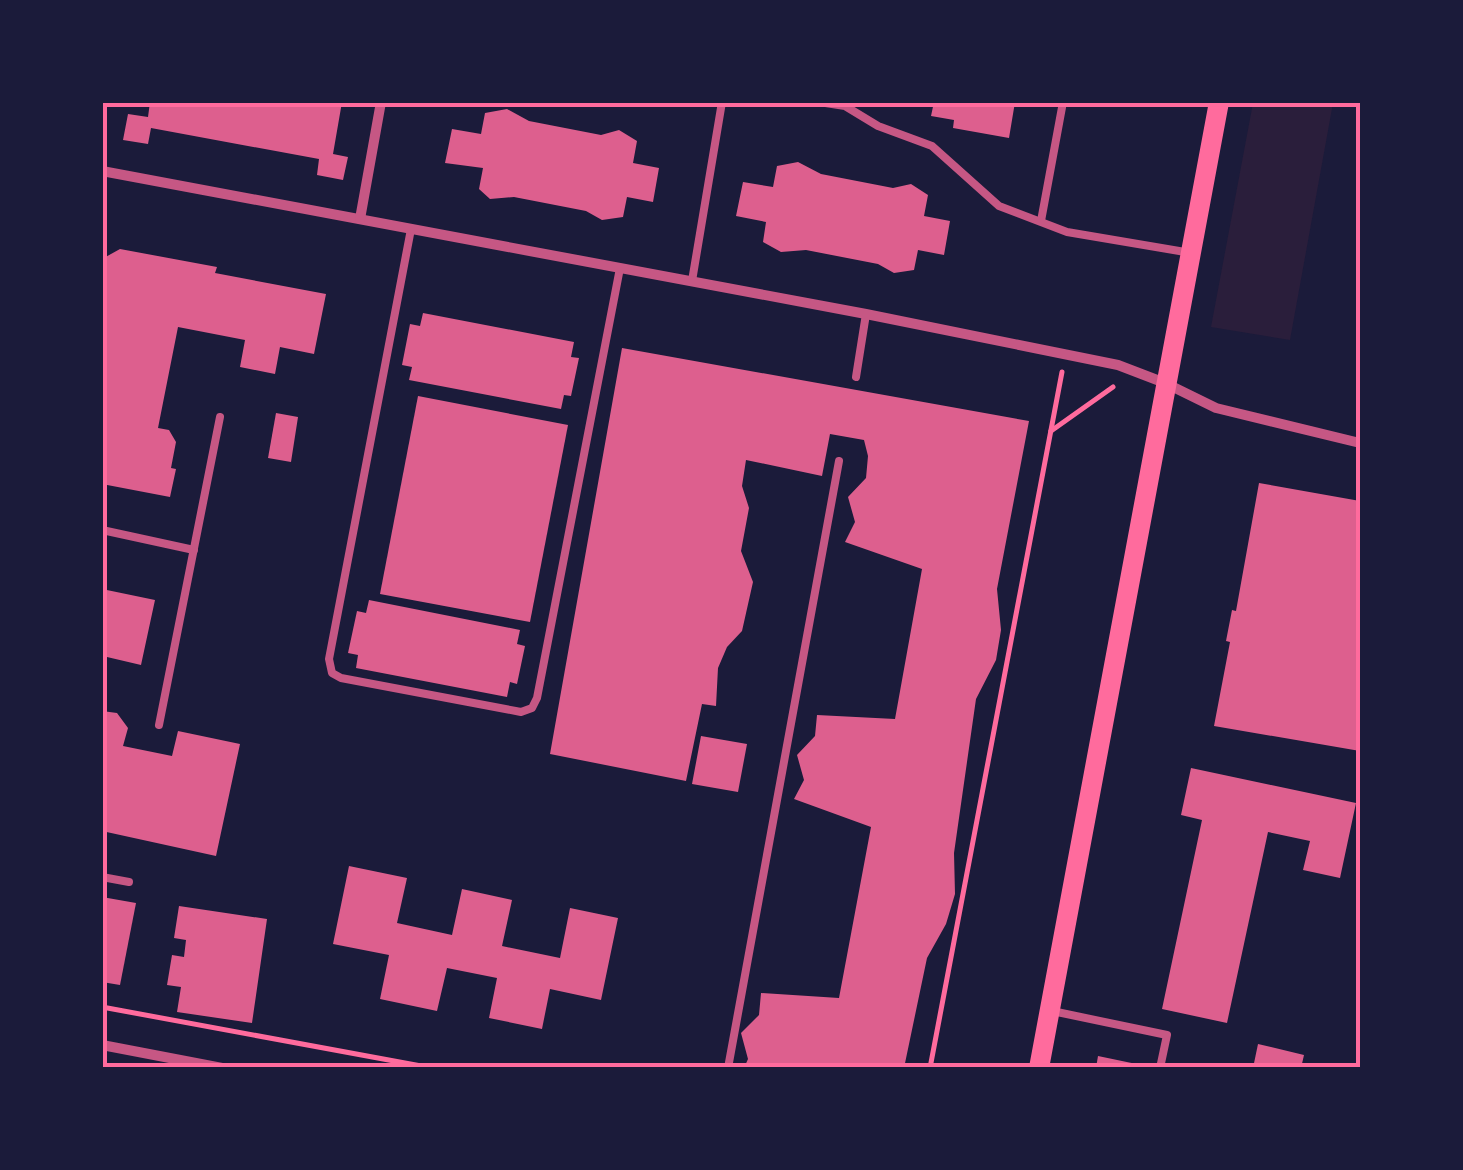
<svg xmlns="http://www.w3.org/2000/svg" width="1463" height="1170" viewBox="0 0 1463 1170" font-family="'Noto Sans',sans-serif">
	<rect width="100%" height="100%" fill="#1b1b3a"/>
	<!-- green -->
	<path fill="#2a1e3b" d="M 1253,103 L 1333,103 L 1290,340 L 1211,327 Z"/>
	<!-- building -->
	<g fill="#dd5f8e">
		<path d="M 150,102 L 342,102 L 333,154 L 348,157 L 343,180 L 317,175 L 319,159 L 151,128 L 148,144 L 123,140 L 128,114 L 148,117 Z"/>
		<path d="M 934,102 L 1015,102 L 1009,138 L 953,128 L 954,120 L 931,116 Z"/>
		<path d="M 507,109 L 529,121 L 601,135 L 619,130 L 637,141 L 633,163 L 659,168 L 653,202 L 627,197 L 623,217 L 602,220 L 586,211 L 514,197 L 490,199 L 479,189 L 483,168 L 445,163 L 452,129 L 481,134 L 485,113 Z"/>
		<path d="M 798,162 L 821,174 L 893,188 L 911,184 L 928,195 L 924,216 L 950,221 L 944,255 L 918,250 L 914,270 L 894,273 L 878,264 L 806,250 L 781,252 L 763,242 L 766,222 L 736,216 L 743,182 L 773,187 L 777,166 Z"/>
		<path d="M 120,249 L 217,267 L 215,273 L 326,294 L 314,354 L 280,347 L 275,374 L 240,367 L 245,340 L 178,327 L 158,428 L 169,430 L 176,442 L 171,468 L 176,469 L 170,497 L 102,484 L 102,259 Z"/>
		<path d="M 423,313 L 574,342 L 571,357 L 579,358 L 571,396 L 564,395 L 561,409 L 409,380 L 412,367 L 402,365 L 410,324 L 420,326 Z"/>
		<path d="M 622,348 L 1029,421 L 997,589 L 1001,630 L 996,660 L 976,699 L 954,853 L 955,894 L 946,924 L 927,958 L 904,1068 L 744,1068 L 748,1059 L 741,1033 L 759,1015 L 761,993 L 839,998 L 871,827 L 794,799 L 804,780 L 797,755 L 815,736 L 817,715 L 895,719 L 922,569 L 845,542 L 855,522 L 848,497 L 866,478 L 868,456 L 864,440 L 830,434 L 822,476 L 746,460 L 742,486 L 749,508 L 741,551 L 753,582 L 742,631 L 727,647 L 718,668 L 716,706 L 702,704 L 686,781 L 550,754 Z"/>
		<path d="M 418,396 L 568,425 L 530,622 L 380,594 Z"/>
		<path d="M 276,413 L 298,417 L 291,462 L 268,458 Z"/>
		<path d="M 1259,483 L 1360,501 L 1360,751 L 1214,726 L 1230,642 L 1226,641 L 1232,610 L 1236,611 Z"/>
		<path d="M 102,589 L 155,600 L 141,665 L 107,657 L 102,669 Z"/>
		<path d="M 369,600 L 520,630 L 517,644 L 525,646 L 517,684 L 510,682 L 507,697 L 356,668 L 358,655 L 348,653 L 357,611 L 366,613 Z"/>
		<path d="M 102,711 L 117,713 L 128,728 L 123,746 L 172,756 L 178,731 L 240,744 L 216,856 L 102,831 Z"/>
		<path d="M 701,736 L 747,744 L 738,792 L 692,784 Z"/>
		<path d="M 1191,768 L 1356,803 L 1340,878 L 1303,870 L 1310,841 L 1268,832 L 1227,1023 L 1162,1009 L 1202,820 L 1181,815 Z"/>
		<path d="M 349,866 L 407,878 L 397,923 L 452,935 L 462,889 L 512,900 L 502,946 L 560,958 L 570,908 L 618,918 L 601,1000 L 550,989 L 542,1029 L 489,1018 L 497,978 L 447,968 L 437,1011 L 380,999 L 389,955 L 333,944 Z"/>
		<path d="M 102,897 L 136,903 L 120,985 L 102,982 Z"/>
		<path d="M 179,906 L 267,919 L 252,1023 L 177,1012 L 181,987 L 167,985 L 172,955 L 184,957 L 186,940 L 174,938 Z"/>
		<path d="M 1258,1044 L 1304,1055 L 1301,1068 L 1253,1068 Z"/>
		<path d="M 1098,1056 L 1146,1066 L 1146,1068 L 1096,1068 Z"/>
	</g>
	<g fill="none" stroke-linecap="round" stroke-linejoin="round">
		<!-- path -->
		<g stroke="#ff6b9d" stroke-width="5">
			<path d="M 1051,431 L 1113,387"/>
			<path d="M 102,1007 L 432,1068"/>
			<path d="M 930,1068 L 1062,372"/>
		</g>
		<!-- service -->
		<g stroke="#c65784" stroke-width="8">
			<path d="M 819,102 L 845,106 L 878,126 L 932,146 L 999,206 L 1067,232 L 1191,253"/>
			<path d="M 1041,221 L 1063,102"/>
			<path d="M 411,229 L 329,659 L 332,673 L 341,678 L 521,712 L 532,708 L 537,698 L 620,268"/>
			<path d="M 692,281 L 722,102"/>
			<path d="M 856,377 L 866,314"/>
			<path d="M 102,530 L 194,550"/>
			<path d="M 159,725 L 220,417"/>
			<path d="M 102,877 L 129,882"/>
			<path d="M 1052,1011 L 1167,1035 L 1160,1068"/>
			<path d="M 728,1068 L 839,461"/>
		</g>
		<!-- minor -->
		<g stroke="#c65784" stroke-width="10">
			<path d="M 102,171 L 866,314 L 1118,365 L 1165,383 L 1216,408 L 1360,443"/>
			<path d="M 360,219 L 381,102"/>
			<path d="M 102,1045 L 222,1068"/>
		</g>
		<!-- secondary -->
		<path stroke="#ff6b9d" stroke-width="20" d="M 1039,1068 L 1219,102"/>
	</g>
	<!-- border -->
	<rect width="1463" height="1170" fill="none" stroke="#1b1b3a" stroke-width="210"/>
	<rect x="105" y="105" width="1253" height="960" fill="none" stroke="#ff6b9d" stroke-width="4"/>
</svg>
